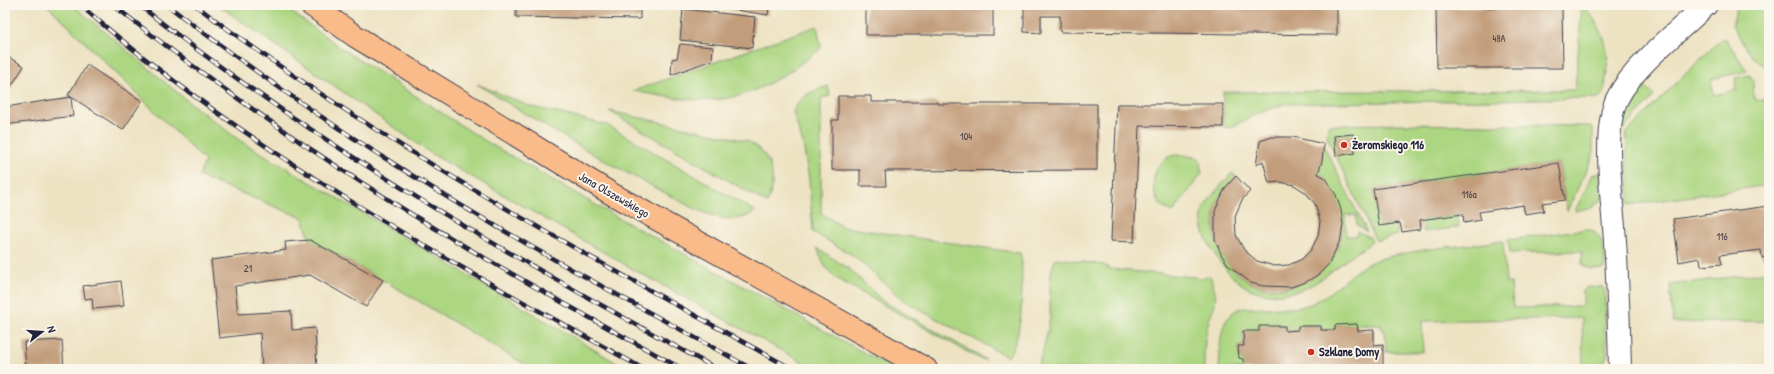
<svg xmlns="http://www.w3.org/2000/svg" width="1774" height="374" viewBox="0 0 1774 374" font-family="'Patrick Hand',sans-serif">
	<rect width="100%" height="100%" fill="#fbf7ec"/>
	<filter id="ink" filterUnits="userSpaceOnUse"><feTurbulence type="fractalNoise" baseFrequency=".025" numOctaves="2"/><feDisplacementMap in="SourceGraphic" scale="8" xChannelSelector="R" yChannelSelector="G"/><feConvolveMatrix kernelMatrix="1 2 1 2 8 2 1 2 1" color-interpolation-filters="sRGB"/></filter>
	<filter id="wash" filterUnits="userSpaceOnUse"><feTurbulence type="fractalNoise" baseFrequency=".012" numOctaves="4" result="noise"/><feDisplacementMap in="SourceGraphic" scale="16" xChannelSelector="R" yChannelSelector="G"/><feGaussianBlur stdDeviation="0.9" result="paint"/><feColorMatrix in="noise" values="0 0 0 0 0 0 0 0 0 0 0 0 0 0 0 0 0 1.4 0 .05"/><feComposite in="paint" operator="in"/></filter>
	<g filter="url(#wash)">
		<rect width="100%" height="100%" fill="#ede3c3"/>
		<!-- green -->
		<g fill="#acd681" stroke="#677c5e">
			<path d="M 47,5 L 73,5 L 185,99 L 239,140 L 627,369 L 533,369 L 383,280 L 310,240 L 303,218 L 199,176 L 205,161 Z"/>
			<path d="M 218,5 L 282,5 L 341,48 L 487,142 L 606,211 L 894,369 L 815,369 L 631,268 L 432,154 Z"/>
			<path d="M 1582,5 C 1604,28 1611,48 1606,79 C 1605,86 1605,93 1599,98 L 1285,104 L 1256,114 L 1230,128 L 1223,127 L 1223,92 L 1575,90 Z"/>
			<path d="M 1738,5 L 1769,5 L 1769,67 C 1751,62 1742,40 1732,25 Z"/>
			<path d="M 817,26 L 821,48 C 787,76 749,101 703,100 C 680,100 656,95 633,91 Z"/>
			<path d="M 1721,39 L 1726,39 L 1747,71 L 1711,79 L 1714,95 L 1737,90 L 1735,78 L 1750,75 L 1753,81 L 1754,100 L 1769,99 L 1769,86 L 1769,185 L 1629,205 L 1626,133 Z"/>
			<path d="M 1641,82 L 1654,96 L 1622,131 C 1624,112 1629,97 1641,82 Z"/>
			<path d="M 477,84 L 529,106 L 607,125 L 755,211 C 743,221 728,220 714,216 C 691,209 670,195 648,184 C 590,154 534,119 477,84 Z"/>
			<path d="M 828,86 L 830,96 L 821,98 L 821,213 L 843,227 L 1020,253 L 1022,263 C 1021,292 1025,331 1008,357 L 918,309 L 902,299 L 855,257 L 813,232 L 809,179 L 803,144 L 793,112 C 800,95 811,92 828,86 Z"/>
			<path d="M 609,111 L 747,141 C 772,153 778,179 767,203 Z"/>
			<path d="M 1394,124 L 1590,126 L 1593,127 L 1593,156 L 1567,211 L 1559,163 L 1374,189 L 1379,226 L 1396,224 L 1398,235 L 1376,241 L 1327,137 L 1328,125 Z"/>
			<path d="M 1324,146 L 1367,232 L 1357,225 L 1356,215 L 1345,215 L 1346,236 L 1357,236 L 1357,231 L 1370,237 L 1372,242 C 1362,249 1351,255 1342,263 C 1326,275 1313,288 1293,292 C 1278,296 1263,295 1248,288 C 1228,278 1198,238 1202,214 C 1204,202 1224,183 1232,173 L 1236,176 C 1226,186 1217,197 1215,212 C 1210,240 1225,270 1251,283 C 1279,296 1318,284 1333,257 C 1338,247 1343,237 1342,225 C 1342,215 1328,188 1324,177 L 1318,174 Z"/>
			<path d="M 1183,155 L 1199,158 L 1202,173 L 1173,212 C 1149,206 1147,170 1167,158 C 1172,155 1178,155 1183,155 Z"/>
			<path d="M 1600,173 L 1602,199 L 1593,207 L 1575,211 L 1593,174 Z"/>
			<path d="M 1458,215 L 1459,227 L 1424,232 L 1422,220 Z"/>
			<path d="M 1587,229 C 1606,234 1604,252 1605,269 L 1589,269 L 1582,264 L 1582,251 L 1510,253 L 1508,240 Z"/>
			<path d="M 1503,241 L 1506,283 L 1511,283 L 1513,308 L 1583,306 L 1583,291 L 1587,287 L 1604,287 L 1606,315 L 1604,315 L 1607,356 L 1601,368 L 1583,368 L 1582,318 L 1422,321 L 1423,352 L 1386,352 L 1385,330 L 1381,330 L 1381,325 L 1335,325 L 1335,330 L 1321,330 L 1321,326 L 1299,326 L 1298,330 L 1285,331 L 1285,326 L 1259,326 L 1259,331 L 1243,331 L 1244,346 L 1238,346 L 1239,358 L 1243,359 L 1244,369 L 1219,369 C 1221,347 1217,321 1238,309 C 1263,305 1290,313 1313,303 C 1336,292 1353,268 1376,260 C 1417,248 1462,246 1503,241 Z"/>
			<path d="M 817,248 L 849,269 L 883,301 L 986,360 L 980,359 L 834,277 L 824,265 Z"/>
			<path d="M 1056,258 L 1104,265 L 1110,269 L 1204,278 L 1210,276 C 1222,307 1212,302 1207,329 C 1204,342 1204,356 1204,369 L 1037,369 C 1043,351 1048,334 1050,315 C 1051,297 1047,275 1056,258 Z"/>
			<path d="M 1769,272 L 1769,321 L 1673,323 L 1670,285 Z"/>
		</g>
		<g id="blocks">
			<!-- building -->
			<g fill="#c29d7c">
				<path d="M 516,5 L 640,5 L 640,19 L 516,17 Z"/>
				<path d="M 701,5 L 769,5 L 768,15 Z"/>
				<rect x="866" y="5" width="127" height="30"/>
				<path d="M 1024,5 L 1337,5 L 1337,35 L 1060,32 L 1060,16 L 1041,16 L 1041,33 L 1024,32 Z"/>
				<path d="M 1562,7 L 1563,68 L 1437,68 L 1436,8 Z"/>
				<path d="M 683,9 L 755,17 L 752,48 L 680,40 Z"/>
				<path d="M 680,44 L 713,47 L 712,60 L 671,75 L 672,59 L 677,58 Z"/>
				<path d="M 5,55 L 24,66 L 7,93 L 5,92 Z"/>
				<path d="M 87,65 L 142,101 L 123,130 L 68,95 Z"/>
				<path d="M 838,96 L 871,96 L 871,102 L 937,102 L 937,104 L 1097,104 L 1097,170 L 885,171 L 886,186 L 860,186 L 860,170 L 832,170 L 832,120 L 838,120 Z"/>
				<path d="M 71,97 L 73,116 L 5,125 L 5,107 Z"/>
				<path d="M 1117,104 L 1223,104 L 1223,127 L 1139,126 L 1134,242 L 1111,241 Z"/>
				<path d="M 1353,134 L 1355,153 L 1336,156 L 1334,136 Z"/>
				<path d="M 1272,137 L 1293,137 L 1324,144 L 1322,161 L 1318,174 L 1324,177 L 1336,195 L 1341,210 L 1343,224 L 1341,238 L 1329,264 L 1319,274 L 1306,282 L 1291,287 L 1263,286 L 1251,283 L 1229,266 L 1221,254 L 1215,239 L 1215,211 L 1225,188 L 1236,176 L 1250,191 L 1242,200 L 1235,216 L 1236,235 L 1244,250 L 1257,261 L 1274,266 L 1289,265 L 1302,259 L 1311,250 L 1318,236 L 1320,221 L 1315,204 L 1305,192 L 1294,185 L 1280,182 L 1269,183 L 1263,161 L 1256,165 L 1260,141 Z"/>
				<path d="M 1559,163 L 1565,200 L 1542,203 L 1544,211 L 1525,214 L 1523,205 L 1479,212 L 1481,220 L 1464,223 L 1463,214 L 1420,220 L 1421,229 L 1402,232 L 1400,223 L 1379,226 L 1373,189 Z"/>
				<path d="M 1769,206 L 1769,257 L 1762,258 L 1761,250 L 1720,255 L 1722,264 L 1701,266 L 1700,258 L 1679,262 L 1673,219 Z"/>
				<path d="M 310,240 L 383,280 L 366,307 L 310,275 L 235,286 L 238,314 L 291,311 L 292,330 L 315,328 L 317,369 L 262,369 L 260,333 L 219,338 L 211,260 L 286,250 L 285,242 Z"/>
				<path d="M 121,281 L 124,306 L 93,309 L 92,298 L 85,299 L 83,286 Z"/>
				<path d="M 1357,324 L 1358,331 L 1374,330 L 1374,345 L 1383,344 L 1383,369 L 1325,369 L 1325,366 L 1311,366 L 1311,369 L 1244,369 L 1243,359 L 1239,358 L 1238,346 L 1244,346 L 1243,331 L 1259,331 L 1259,326 L 1285,326 L 1285,331 L 1298,330 L 1298,326 L 1321,326 L 1321,330 L 1335,330 L 1335,325 Z"/>
				<path d="M 62,340 L 64,369 L 26,369 L 24,342 Z"/>
			</g>
		</g>
	</g>
	<g filter="url(#ink)">
		<use href="#blocks" fill-opacity="0" stroke="#403f4f" stroke-width="1"/>
		<g fill="none" stroke-linecap="round" stroke-linejoin="round">
			<defs>
				<path id="minor" d="M 1620,369 C 1619,326 1618,284 1615,241 C 1613,204 1601,129 1618,97 C 1634,66 1680,30 1706,5"/>
				<path id="major" d="M 311,5 L 355,36 L 610,193 L 926,369"/>
			</defs>
			<!-- minor casing -->
			<use href="#minor" stroke="#403f4f" stroke-width="24"/>
			<!-- major casing -->
			<use href="#major" stroke="#403f4f" stroke-width="24"/>
			<!-- minor -->
			<use href="#minor" stroke="#fff" stroke-width="22"/>
			<!-- major -->
			<use href="#major" stroke="#fabb8b" stroke-width="22"/>
			<defs>
				<g id="rail">
					<path d="M 80,5 C 250,153 448,261 644,369"/>
					<path d="M 113,5 C 225,93 343,175 466,247 C 537,289 610,329 682,369"/>
					<path d="M 139,5 C 318,147 517,260 717,369"/>
					<path d="M 167,5 C 239,60 314,114 391,162 C 508,237 631,302 752,369"/>
					<path d="M 195,5 C 382,146 588,256 792,369"/>
				</g>
			</defs>
			<!-- rail casing -->
			<use href="#rail" stroke="#22223b" stroke-width="4.5"/>
			<!-- rail -->
			<use href="#rail" stroke="#fbf7ec" stroke-width="3" stroke-dasharray="9" stroke-linecap="butt"/>
		</g>
	</g>
	<!-- markers -->
	<g fill="#c8321e" stroke="#fbf7ec" stroke-width="1.5">
		<circle cx="1344" cy="145" r="4"/>
		<circle cx="1311" cy="352" r="4"/>
	</g>
	<g text-anchor="middle" stroke-width="4" stroke-linejoin="round" paint-order="stroke">
		<!-- number labels -->
		<g font-size="10" fill="#4a414b">
			<text x="1499" y="42">48A</text>
			<text x="966" y="140">104</text>
			<text x="1469" y="198">116a</text>
			<text x="1722" y="240">116</text>
			<text x="248" y="272">21</text>
		</g>
		<!-- poi labels -->
		<g font-size="12" font-weight="bold" fill="#22223b" stroke="#fbf7ec" text-anchor="start">
			<text x="1352" y="149">Żeromskiego 116</text>
			<text x="1319" y="356">Szklane Domy</text>
		</g>
		<!-- street labels -->
		<g font-size="12" fill="#22223b" stroke="#fbf7ec">
			<text transform="translate(614 195) rotate(30)" y="4">Jana Olszewskiego</text>
		</g>
	</g>
	<!-- margin -->
	<rect width="1774" height="374" fill="none" stroke="#fbf7ec" stroke-width="20"/>
	<!-- north arrow -->
	<g transform="translate(42 332) rotate(73)" stroke="#fbf7ec" stroke-width="3" paint-order="stroke">
	<path d="M0-3L7 15L0 10L-7 15Z" fill="#22223b"/>
	<text y="-6" font-size="11" font-weight="bold" text-anchor="middle" fill="#22223b">N</text>
	</g>
</svg>
